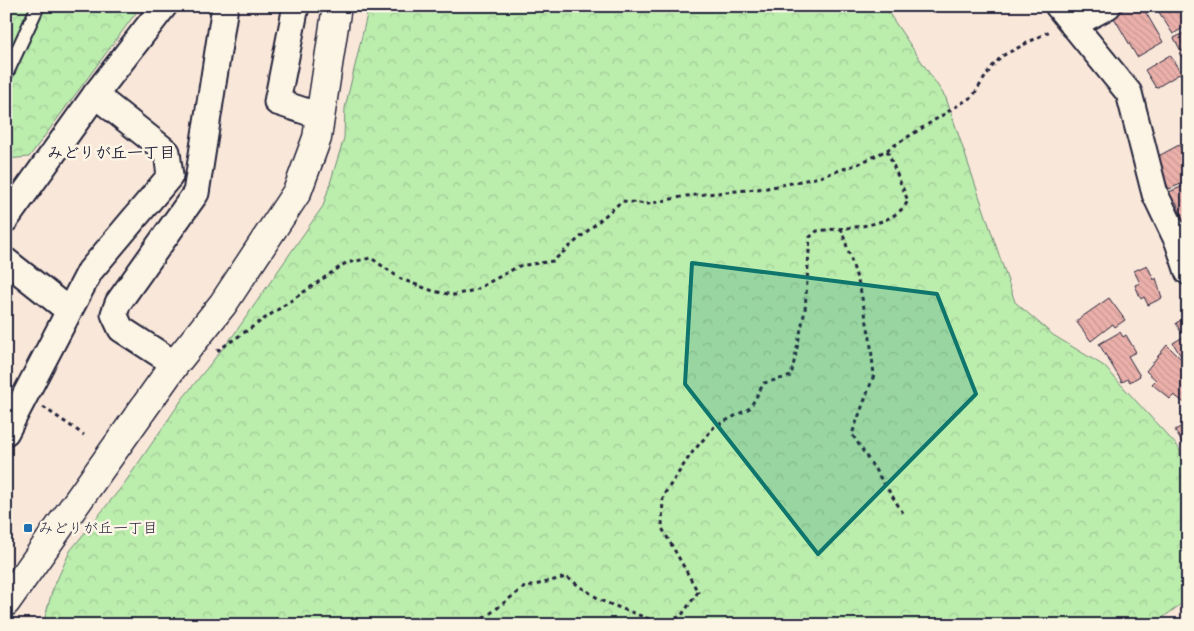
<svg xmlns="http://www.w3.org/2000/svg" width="1194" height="631" viewBox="0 0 1194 631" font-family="'Shantell Sans','Klee One',sans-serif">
	<defs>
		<pattern id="forest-crowns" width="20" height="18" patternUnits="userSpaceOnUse" patternTransform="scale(1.25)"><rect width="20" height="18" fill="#bbedad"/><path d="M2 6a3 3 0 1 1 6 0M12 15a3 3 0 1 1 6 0" fill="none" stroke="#a0cb96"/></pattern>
		<pattern id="building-back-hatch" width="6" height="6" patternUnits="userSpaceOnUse" patternTransform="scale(1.25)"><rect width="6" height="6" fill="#ebb0aa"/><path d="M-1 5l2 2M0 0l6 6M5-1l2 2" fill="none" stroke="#c99793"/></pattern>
	</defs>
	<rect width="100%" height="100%" fill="#f9e7d9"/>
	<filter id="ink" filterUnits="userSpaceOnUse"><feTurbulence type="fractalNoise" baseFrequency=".02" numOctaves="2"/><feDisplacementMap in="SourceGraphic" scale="10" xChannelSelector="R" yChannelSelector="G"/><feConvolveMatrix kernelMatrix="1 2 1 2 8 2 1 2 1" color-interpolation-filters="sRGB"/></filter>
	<g filter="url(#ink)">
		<!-- forest -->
		<g fill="url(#forest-crowns)" stroke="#6e8874">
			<path d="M 6,6 L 141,6 L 29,157 L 6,159 Z"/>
			<path d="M 369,6 L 884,6 L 946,98 L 1015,302 L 1053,335 L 1104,366 L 1179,448 L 1188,487 L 1188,599 L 1153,625 L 43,625 L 52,591 L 70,551 L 124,484 L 183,398 L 235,333 L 323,206 L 344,138 L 345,108 Z"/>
		</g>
		<!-- building -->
		<g fill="url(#building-back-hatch)" stroke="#22223b">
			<path d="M 1129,6 L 1142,6 L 1163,42 L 1137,57 L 1113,16 Z"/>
			<path d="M 1155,6 L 1188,6 L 1188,25 L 1173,34 Z"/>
			<path d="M 1188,31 L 1188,47 L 1181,51 L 1174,38 Z"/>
			<path d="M 1188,48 L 1188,66 L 1179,53 Z"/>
			<path d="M 1170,55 L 1181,73 L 1156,88 L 1145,70 Z"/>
			<path d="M 1179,145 L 1188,165 L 1188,181 L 1169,189 L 1153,159 Z"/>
			<path d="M 1186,185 L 1188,190 L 1188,231 L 1176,202 L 1173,203 L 1169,192 Z"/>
			<path d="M 1147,265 L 1154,280 L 1156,278 L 1162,298 L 1148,305 L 1144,297 L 1141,299 L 1135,285 L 1140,283 L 1134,271 Z"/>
			<path d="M 1109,298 L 1125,320 L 1115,327 L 1113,324 L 1091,341 L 1076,321 Z"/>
			<path d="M 1188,316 L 1188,331 L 1182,334 L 1176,323 Z"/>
			<path d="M 1120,332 L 1123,337 L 1126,335 L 1136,352 L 1128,356 L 1140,376 L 1130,382 L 1128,379 L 1122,382 L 1099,344 Z"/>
			<path d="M 1188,334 L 1188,355 L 1182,358 L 1173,343 Z"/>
			<path d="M 1167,345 L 1188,366 L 1188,401 L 1186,404 L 1174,395 L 1170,399 L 1152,384 L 1156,380 L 1146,371 Z"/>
			<path d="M 1188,423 L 1188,454 L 1175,430 Z"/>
		</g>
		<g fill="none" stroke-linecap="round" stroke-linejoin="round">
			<defs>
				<path id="lane" d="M 6,75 L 38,6"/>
				<g id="street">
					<path d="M 296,6 L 277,102 L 320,116"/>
					<path d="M 1058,6 L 1129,93 L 1155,194 L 1178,242 L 1188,272"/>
					<path d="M 1073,25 L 1108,6"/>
					<path d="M 6,219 L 95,95 L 164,6"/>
					<path d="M 6,261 L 68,310"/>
					<path d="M 175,364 L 121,329 L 114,314 L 118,303 L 196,193 L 225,6"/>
					<path d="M 6,432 L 90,271 L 170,176 L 167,152 L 95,95"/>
				</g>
				<path id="secondary" d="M 6,602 L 175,364 L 223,304 L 297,192 L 317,138 L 337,6"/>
			</defs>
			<!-- lane casing -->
			<use href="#lane" stroke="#22223b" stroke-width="16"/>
			<!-- street casing -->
			<use href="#street" stroke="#22223b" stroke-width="29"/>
			<!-- secondary casing -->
			<use href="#secondary" stroke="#22223b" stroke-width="31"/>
			<!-- path -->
			<g stroke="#22223b" stroke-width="3" stroke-dasharray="4 4" stroke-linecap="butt">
				<path d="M 841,228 L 860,288 L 870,338 L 874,375 L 852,434 L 905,516"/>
				<path d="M 217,351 L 346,263 L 371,258 L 401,279 L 433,291 L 454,295 L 475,290 L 519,266 L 553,261 L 622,201 L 648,204 L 686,196 L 767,188 L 820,177 L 858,164 L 887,150 L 973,96 L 991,68 L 1002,56 L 1050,31"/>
				<path d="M 43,407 L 84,435"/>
				<path d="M 469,625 L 487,616 L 523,588 L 566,577 L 602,601 L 662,624 L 681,616 L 698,592 L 662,528 L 663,496 L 691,454 L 714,427 L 750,408 L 764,383 L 791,376 L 805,310 L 810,237 L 817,231 C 846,227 892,229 908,201 L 887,150"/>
			</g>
			<!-- lane -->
			<use href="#lane" stroke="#fcf5e5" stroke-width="12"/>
			<!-- street -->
			<use href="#street" stroke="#fcf5e5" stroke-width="25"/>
			<!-- secondary -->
			<use href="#secondary" stroke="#fcf5e5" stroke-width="28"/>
		</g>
	</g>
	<!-- marked area -->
	<path fill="#0f766e" fill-opacity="0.2" stroke="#0f766e" stroke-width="4" stroke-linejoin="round" d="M 692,263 L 937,294 L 976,394 L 818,554 L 685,384 Z"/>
	<!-- markers -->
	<rect fill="#1f6fb2" stroke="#fcf5e5" stroke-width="2" x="23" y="523" width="10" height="10" rx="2.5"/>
	<g text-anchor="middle" stroke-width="5" stroke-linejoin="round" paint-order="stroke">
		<!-- poi labels -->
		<g font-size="15" fill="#22223b" stroke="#fcf5e5" text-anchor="start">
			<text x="38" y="533">みどりが丘一丁目</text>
		</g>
		<!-- neighbourhood labels -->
		<g font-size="16" font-weight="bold" fill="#22223b" stroke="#fcf5e5">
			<text x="111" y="158">みどりが丘一丁目</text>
		</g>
	</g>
	<!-- margin -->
	<rect width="1194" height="631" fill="none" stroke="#fcf5e5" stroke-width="25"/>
	<rect x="12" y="12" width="1169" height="606" fill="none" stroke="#22223b" stroke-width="2" filter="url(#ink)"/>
</svg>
